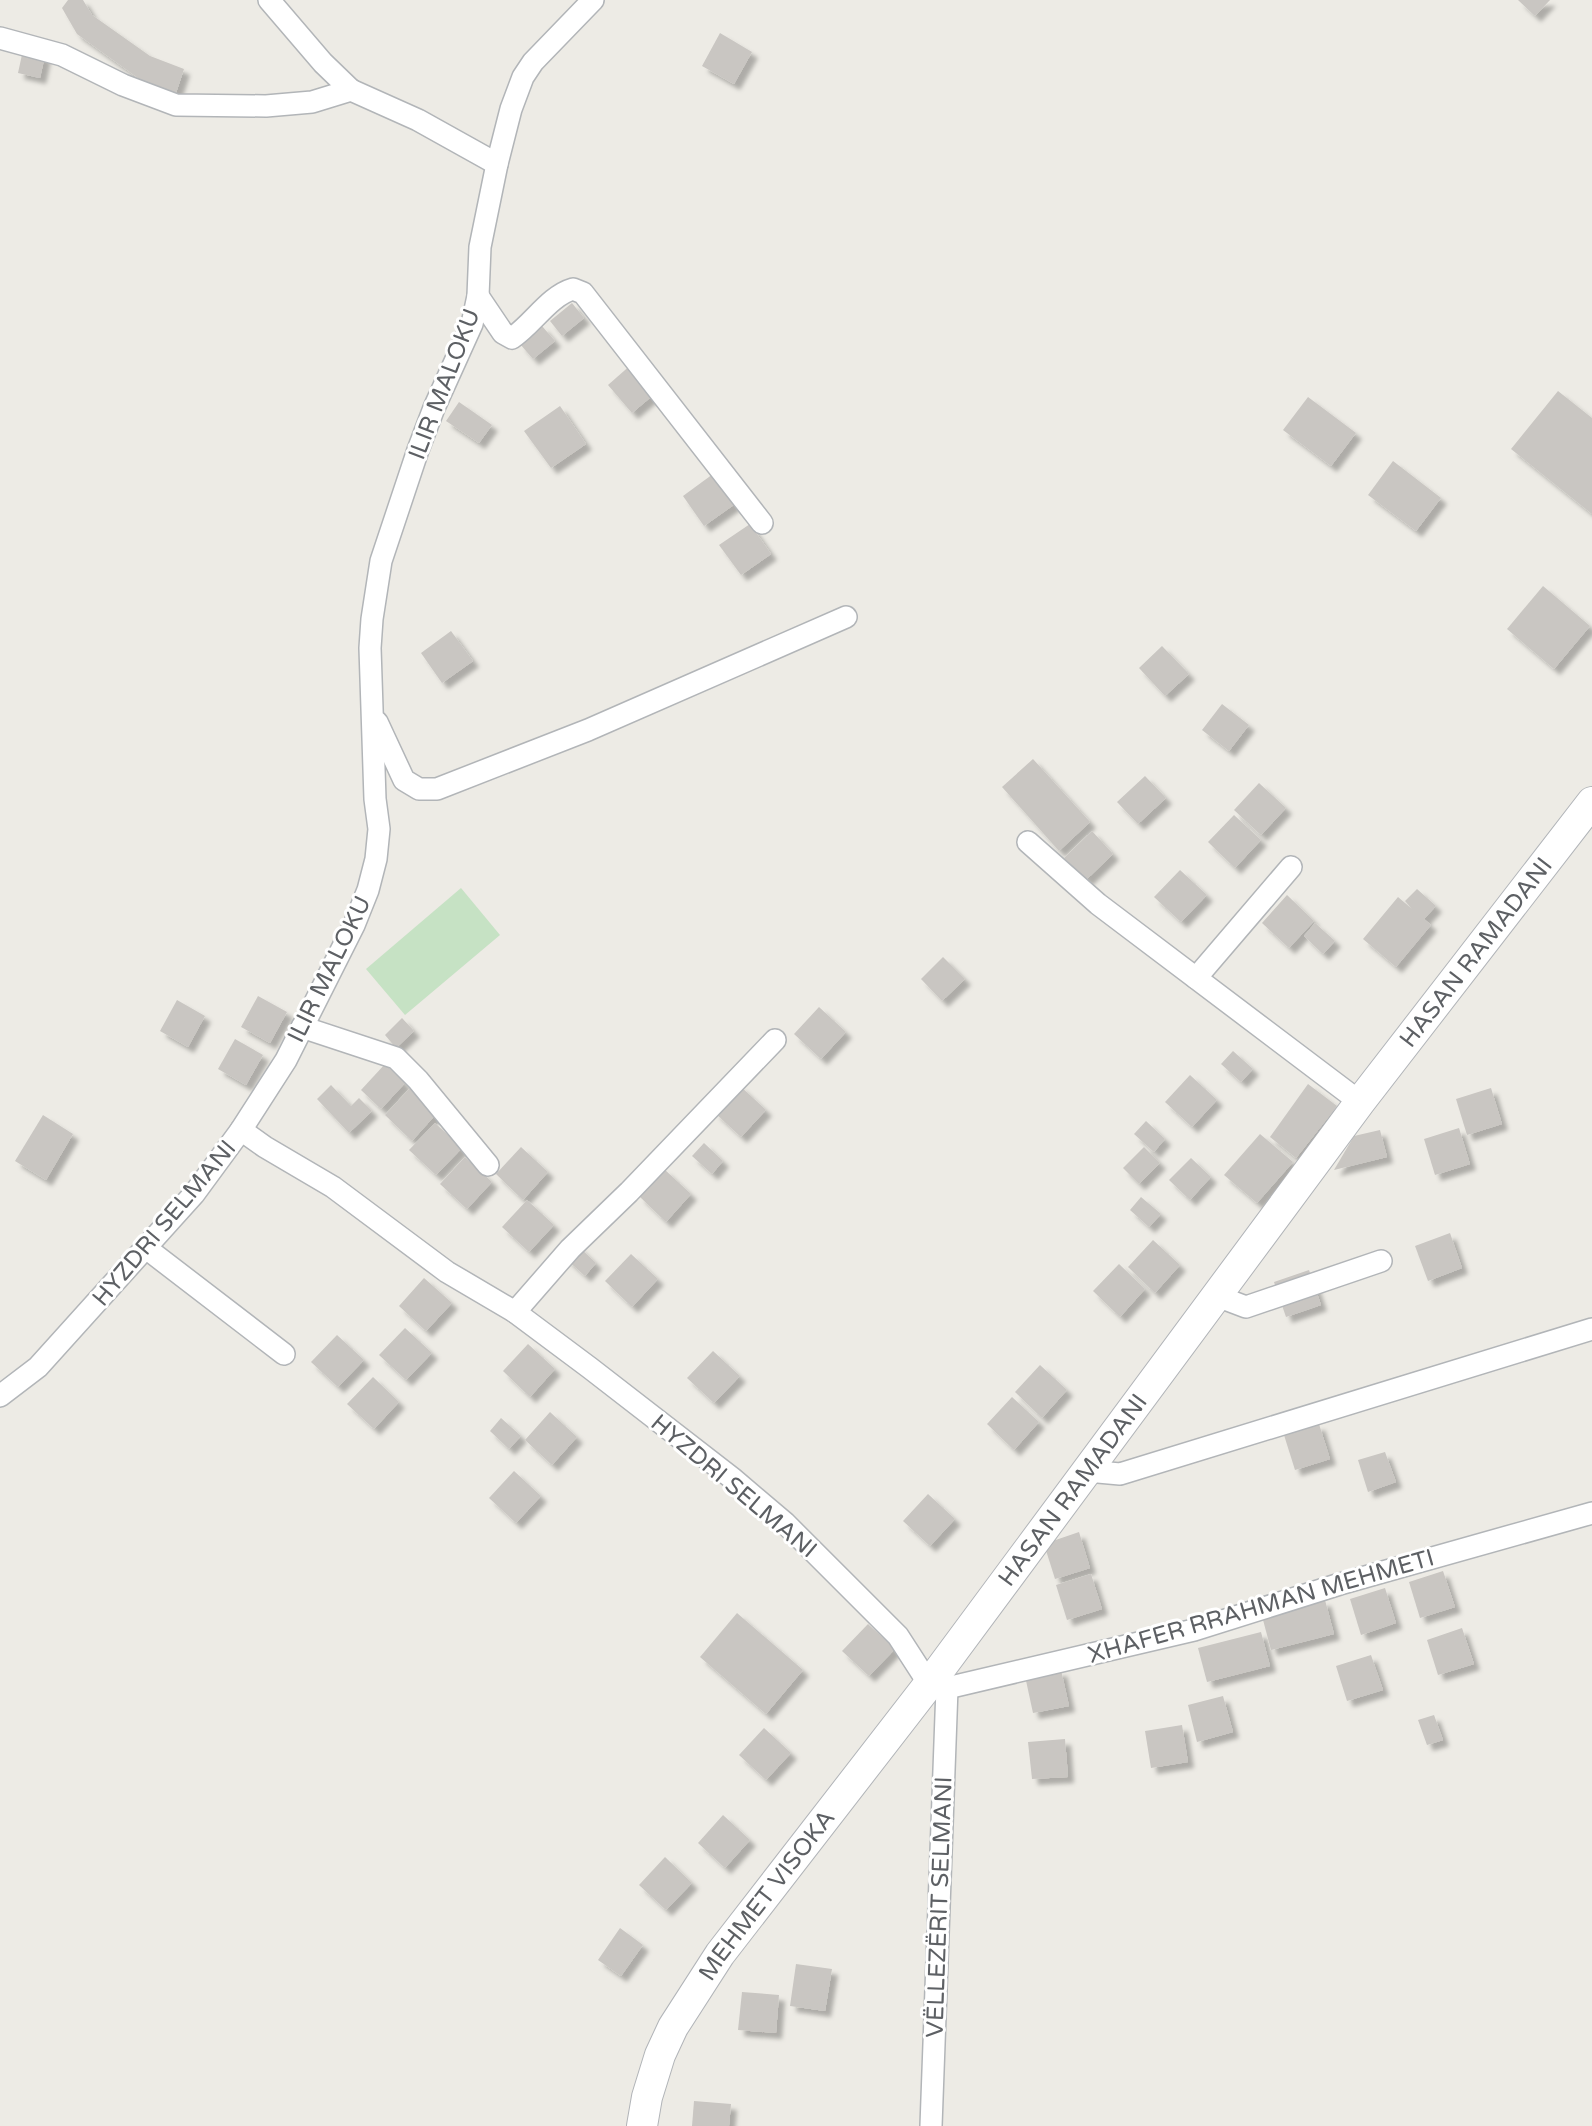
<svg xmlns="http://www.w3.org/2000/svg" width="1592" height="2126" viewBox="0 0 1592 2126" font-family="'Varela Round',sans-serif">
	<defs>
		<filter id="shadow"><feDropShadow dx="6" dy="6" stdDeviation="2" flood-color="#0004"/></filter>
	</defs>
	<rect width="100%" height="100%" fill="#edebe5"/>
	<!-- green -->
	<path fill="#c6e2c4" d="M 461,888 L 500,935 L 405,1015 L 366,969 Z"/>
	<!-- building -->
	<g fill="#c9c6c2" filter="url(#shadow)">
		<path d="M 68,0 L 83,0 L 92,15 L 150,56 L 184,69 L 176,93 L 141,80 L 77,34 L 62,8 Z"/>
		<path d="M 1518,0 L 1550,0 L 1535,16 Z"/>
		<path d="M 720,33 L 752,52 L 734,84 L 702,66 Z"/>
		<path d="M 23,50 L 45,55 L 40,78 L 18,73 Z"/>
		<path d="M 572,303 L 584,318 L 562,336 L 550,321 Z"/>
		<path d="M 542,326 L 555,341 L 533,359 L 520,344 Z"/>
		<path d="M 633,363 L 658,391 L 632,413 L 608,385 Z"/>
		<path d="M 1558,391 L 1592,418 L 1592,514 L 1511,449 Z"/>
		<path d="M 1308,397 L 1356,433 L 1331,466 L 1283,430 Z"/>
		<path d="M 459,402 L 492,425 L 479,443 L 446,421 Z"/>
		<path d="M 560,406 L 586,444 L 551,468 L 524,431 Z"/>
		<path d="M 1393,461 L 1441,498 L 1416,531 L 1368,495 Z"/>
		<path d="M 713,474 L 735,504 L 704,526 L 683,496 Z"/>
		<path d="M 750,524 L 771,554 L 741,575 L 719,545 Z"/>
		<path d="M 1543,586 L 1590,626 L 1554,669 L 1507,629 Z"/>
		<path d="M 451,631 L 473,661 L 442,683 L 421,653 Z"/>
		<path d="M 1162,646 L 1189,674 L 1165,696 L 1139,668 Z"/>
		<path d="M 1222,704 L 1249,725 L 1229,751 L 1202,730 Z"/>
		<path d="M 1033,759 L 1090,822 L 1059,851 L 1002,787 Z"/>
		<path d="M 1145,776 L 1166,798 L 1138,824 L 1117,802 Z"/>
		<path d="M 1259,783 L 1286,808 L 1261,835 L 1234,810 Z"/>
		<path d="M 1234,815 L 1261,840 L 1235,868 L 1208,842 Z"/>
		<path d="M 1092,831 L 1113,854 L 1086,880 L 1064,858 Z"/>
		<path d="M 1180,870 L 1207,895 L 1181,922 L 1154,897 Z"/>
		<path d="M 1417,889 L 1436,906 L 1424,919 L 1431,925 L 1396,967 L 1363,939 L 1398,897 L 1412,909 L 1405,901 Z"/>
		<path d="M 1287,895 L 1314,921 L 1289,948 L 1262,923 Z"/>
		<path d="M 1315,923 L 1335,941 L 1323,954 L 1304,936 Z"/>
		<path d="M 943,957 L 965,979 L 942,1001 L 921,979 Z"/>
		<path d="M 258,996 L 287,1012 L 270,1043 L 241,1027 Z"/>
		<path d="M 177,1000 L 205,1016 L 188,1047 L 160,1031 Z"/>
		<path d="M 819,1007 L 846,1032 L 821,1059 L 794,1034 Z"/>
		<path d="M 402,1018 L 414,1031 L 396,1048 L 385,1035 Z"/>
		<path d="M 235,1039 L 263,1055 L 246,1085 L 218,1069 Z"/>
		<path d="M 1233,1051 L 1253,1069 L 1241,1082 L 1221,1064 Z"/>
		<path d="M 385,1064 L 405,1083 L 381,1109 L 361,1090 Z"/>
		<path d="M 1190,1075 L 1217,1100 L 1192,1127 L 1165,1102 Z"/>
		<path d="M 1308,1084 L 1337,1106 L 1296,1158 L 1270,1137 Z"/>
		<path d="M 331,1085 L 351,1106 L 359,1098 L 372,1111 L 349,1133 L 317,1099 Z"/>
		<path d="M 739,1085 L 766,1110 L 741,1137 L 714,1112 Z"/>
		<path d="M 410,1088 L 437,1113 L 412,1141 L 385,1115 Z"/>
		<path d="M 1491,1088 L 1502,1124 L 1467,1135 L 1456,1099 Z"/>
		<path d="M 43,1115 L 73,1134 L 46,1180 L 15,1161 Z"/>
		<path d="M 1146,1121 L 1165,1139 L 1154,1152 L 1134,1134 Z"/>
		<path d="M 435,1123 L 462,1148 L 436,1175 L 409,1150 Z"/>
		<path d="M 1459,1128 L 1470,1164 L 1435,1175 L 1424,1139 Z"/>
		<path d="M 1380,1130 L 1387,1157 L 1334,1170 L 1354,1136 Z"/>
		<path d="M 1260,1134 L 1293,1162 L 1257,1203 L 1224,1175 Z"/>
		<path d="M 704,1143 L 723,1161 L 712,1174 L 692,1156 Z"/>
		<path d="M 521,1147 L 548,1172 L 523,1200 L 496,1174 Z"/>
		<path d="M 1144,1147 L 1160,1163 L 1139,1184 L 1123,1168 Z"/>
		<path d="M 465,1157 L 492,1182 L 467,1209 L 440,1184 Z"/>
		<path d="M 1191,1158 L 1211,1177 L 1190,1200 L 1169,1180 Z"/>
		<path d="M 664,1169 L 691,1194 L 666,1222 L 639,1196 Z"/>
		<path d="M 1141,1197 L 1161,1214 L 1149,1227 L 1130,1210 Z"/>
		<path d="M 527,1200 L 554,1225 L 529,1252 L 502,1227 Z"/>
		<path d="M 1450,1233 L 1462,1268 L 1428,1281 L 1415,1246 Z"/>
		<path d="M 1153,1240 L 1180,1265 L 1155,1293 L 1128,1267 Z"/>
		<path d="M 577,1245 L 596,1263 L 585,1276 L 565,1258 Z"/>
		<path d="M 631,1254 L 658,1279 L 632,1307 L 605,1281 Z"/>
		<path d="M 1119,1264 L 1145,1289 L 1120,1317 L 1093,1291 Z"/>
		<path d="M 1309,1270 L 1321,1305 L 1286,1317 L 1274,1282 Z"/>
		<path d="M 424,1278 L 452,1303 L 426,1331 L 399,1306 Z"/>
		<path d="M 405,1328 L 432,1353 L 406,1380 L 379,1355 Z"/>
		<path d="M 337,1335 L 364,1360 L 338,1387 L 311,1362 Z"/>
		<path d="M 528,1344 L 555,1369 L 530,1397 L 503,1371 Z"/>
		<path d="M 713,1351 L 740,1376 L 714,1403 L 687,1378 Z"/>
		<path d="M 1040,1365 L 1067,1390 L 1042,1418 L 1015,1392 Z"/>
		<path d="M 373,1377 L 399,1402 L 374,1429 L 347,1404 Z"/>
		<path d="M 1012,1397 L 1039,1422 L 1014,1450 L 987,1424 Z"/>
		<path d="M 550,1412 L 577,1437 L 552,1465 L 525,1440 Z"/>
		<path d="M 501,1418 L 521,1436 L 509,1449 L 490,1431 Z"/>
		<path d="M 1319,1424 L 1330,1459 L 1295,1470 L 1284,1435 Z"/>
		<path d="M 1385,1452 L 1396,1482 L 1368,1492 L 1358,1460 Z"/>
		<path d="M 514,1471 L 541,1496 L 516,1523 L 489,1498 Z"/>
		<path d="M 928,1494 L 955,1519 L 930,1546 L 903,1521 Z"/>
		<path d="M 1079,1532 L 1090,1568 L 1055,1579 L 1044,1544 Z"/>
		<path d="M 1443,1571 L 1455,1607 L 1420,1618 L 1409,1582 Z"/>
		<path d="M 1091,1574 L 1102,1609 L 1067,1620 L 1056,1585 Z"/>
		<path d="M 1385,1588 L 1396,1623 L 1361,1635 L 1350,1599 Z"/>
		<path d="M 1325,1600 L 1334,1634 L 1271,1650 L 1262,1616 Z"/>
		<path d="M 737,1613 L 803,1670 L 766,1714 L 700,1657 Z"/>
		<path d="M 868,1624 L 895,1649 L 869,1676 L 842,1651 Z"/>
		<path d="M 1462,1628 L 1474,1664 L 1438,1675 L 1427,1640 Z"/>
		<path d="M 1261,1632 L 1270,1666 L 1207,1682 L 1198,1648 Z"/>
		<path d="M 1371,1655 L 1383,1690 L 1347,1701 L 1336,1666 Z"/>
		<path d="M 1061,1670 L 1069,1706 L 1033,1713 L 1025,1676 Z"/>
		<path d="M 1223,1696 L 1233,1732 L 1197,1742 L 1188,1705 Z"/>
		<path d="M 1434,1715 L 1443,1740 L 1427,1745 L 1418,1720 Z"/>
		<path d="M 1182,1725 L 1188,1762 L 1151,1768 L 1145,1731 Z"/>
		<path d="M 764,1728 L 791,1753 L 766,1780 L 739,1755 Z"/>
		<path d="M 1065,1739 L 1068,1777 L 1032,1779 L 1028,1742 Z"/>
		<path d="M 723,1815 L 750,1840 L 725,1868 L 698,1843 Z"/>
		<path d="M 665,1857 L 692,1883 L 666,1910 L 639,1885 Z"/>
		<path d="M 620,1928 L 643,1945 L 621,1976 L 598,1960 Z"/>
		<path d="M 796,1964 L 832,1969 L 825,2011 L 790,2006 Z"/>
		<path d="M 742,1992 L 779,1995 L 776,2033 L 738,2030 Z"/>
		<path d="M 694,2101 L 731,2104 L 729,2126 L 692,2126 Z"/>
	</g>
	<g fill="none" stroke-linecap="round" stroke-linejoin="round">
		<defs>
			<g id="minor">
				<path d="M 269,0 L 323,63 L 351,90"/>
				<path d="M 0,38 L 62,55 L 123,85 L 176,105 L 266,106 L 312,102 L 351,90 L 418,120 L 497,164"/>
				<path d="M 478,296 L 503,333 L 512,338 C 533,324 549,296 573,289 L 583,293 L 762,523"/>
				<path d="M 377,722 L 404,780 L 419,789 L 437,789 L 588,730 L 846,617"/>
				<path d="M 1028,842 L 1098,904 L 1360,1102"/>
				<path d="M 1196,978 L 1291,867"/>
				<path d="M 302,1027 L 396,1058 L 418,1080 L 488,1165"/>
				<path d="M 241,1130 L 265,1147 L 333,1187 L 447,1272 L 515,1312 L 590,1368 L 732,1478 L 785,1523 L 898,1636 L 929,1684 L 947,1688 L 1194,1630 L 1340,1584 L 1592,1513"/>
				<path d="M 146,1248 L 284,1354"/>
				<path d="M 1217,1296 L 1246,1307 L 1381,1261"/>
				<path d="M 515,1312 L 570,1249 L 629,1192 L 775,1040"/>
				<path d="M 0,1396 L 38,1367 L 194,1194 L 241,1130 L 286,1060 L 354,925 L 368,890 L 376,859 L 379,829 L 375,799 L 370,648 L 372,619 L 381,561 L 418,450 L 434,408 L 472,324 L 478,296 L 480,247 L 497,164 L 511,109 L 523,77 L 533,62 L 593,0"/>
				<path d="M 1087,1471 L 1120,1474 L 1592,1329"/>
				<path d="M 931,2126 L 947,1688"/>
			</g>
			<g id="secondary">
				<path id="s1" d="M 642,2126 L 647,2097 L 660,2055 L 673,2027 L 720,1954 L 929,1684 L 1360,1102 L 1592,802"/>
			</g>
		</defs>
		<!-- minor casing -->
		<use href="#minor" stroke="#b2b5b8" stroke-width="24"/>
		<!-- secondary casing -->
		<use href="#secondary" stroke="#b1b4b8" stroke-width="32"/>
		<!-- minor -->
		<use href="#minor" stroke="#fff" stroke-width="21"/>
		<!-- secondary -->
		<use href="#secondary" stroke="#fff" stroke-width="30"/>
	</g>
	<g text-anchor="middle" stroke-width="6" stroke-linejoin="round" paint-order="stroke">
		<!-- street labels -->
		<g font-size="24" fill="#5d6064" stroke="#fff">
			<text transform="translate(444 384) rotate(-69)" y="8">ILIR MALOKU</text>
			<text dy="8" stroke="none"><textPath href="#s1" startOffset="1446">HASAN RAMADANI</textPath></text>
			<text transform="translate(329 969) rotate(-64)" y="8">ILIR MALOKU</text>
			<text transform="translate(164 1223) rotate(-50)" y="8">HYZDRI SELMANI</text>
			<text transform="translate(734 1486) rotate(40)" y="8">HYZDRI SELMANI</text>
			<text dy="8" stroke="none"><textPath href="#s1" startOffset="774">HASAN RAMADANI</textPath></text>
			<text transform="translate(1261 1606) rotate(-16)" y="8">XHAFER RRAHMAN MEHMETI</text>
			<text dy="8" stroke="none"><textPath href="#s1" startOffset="266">MEHMET VISOKA</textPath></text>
			<text transform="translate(939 1907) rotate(-88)" y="8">VËLLEZËRIT SELMANI</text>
		</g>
	</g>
</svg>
